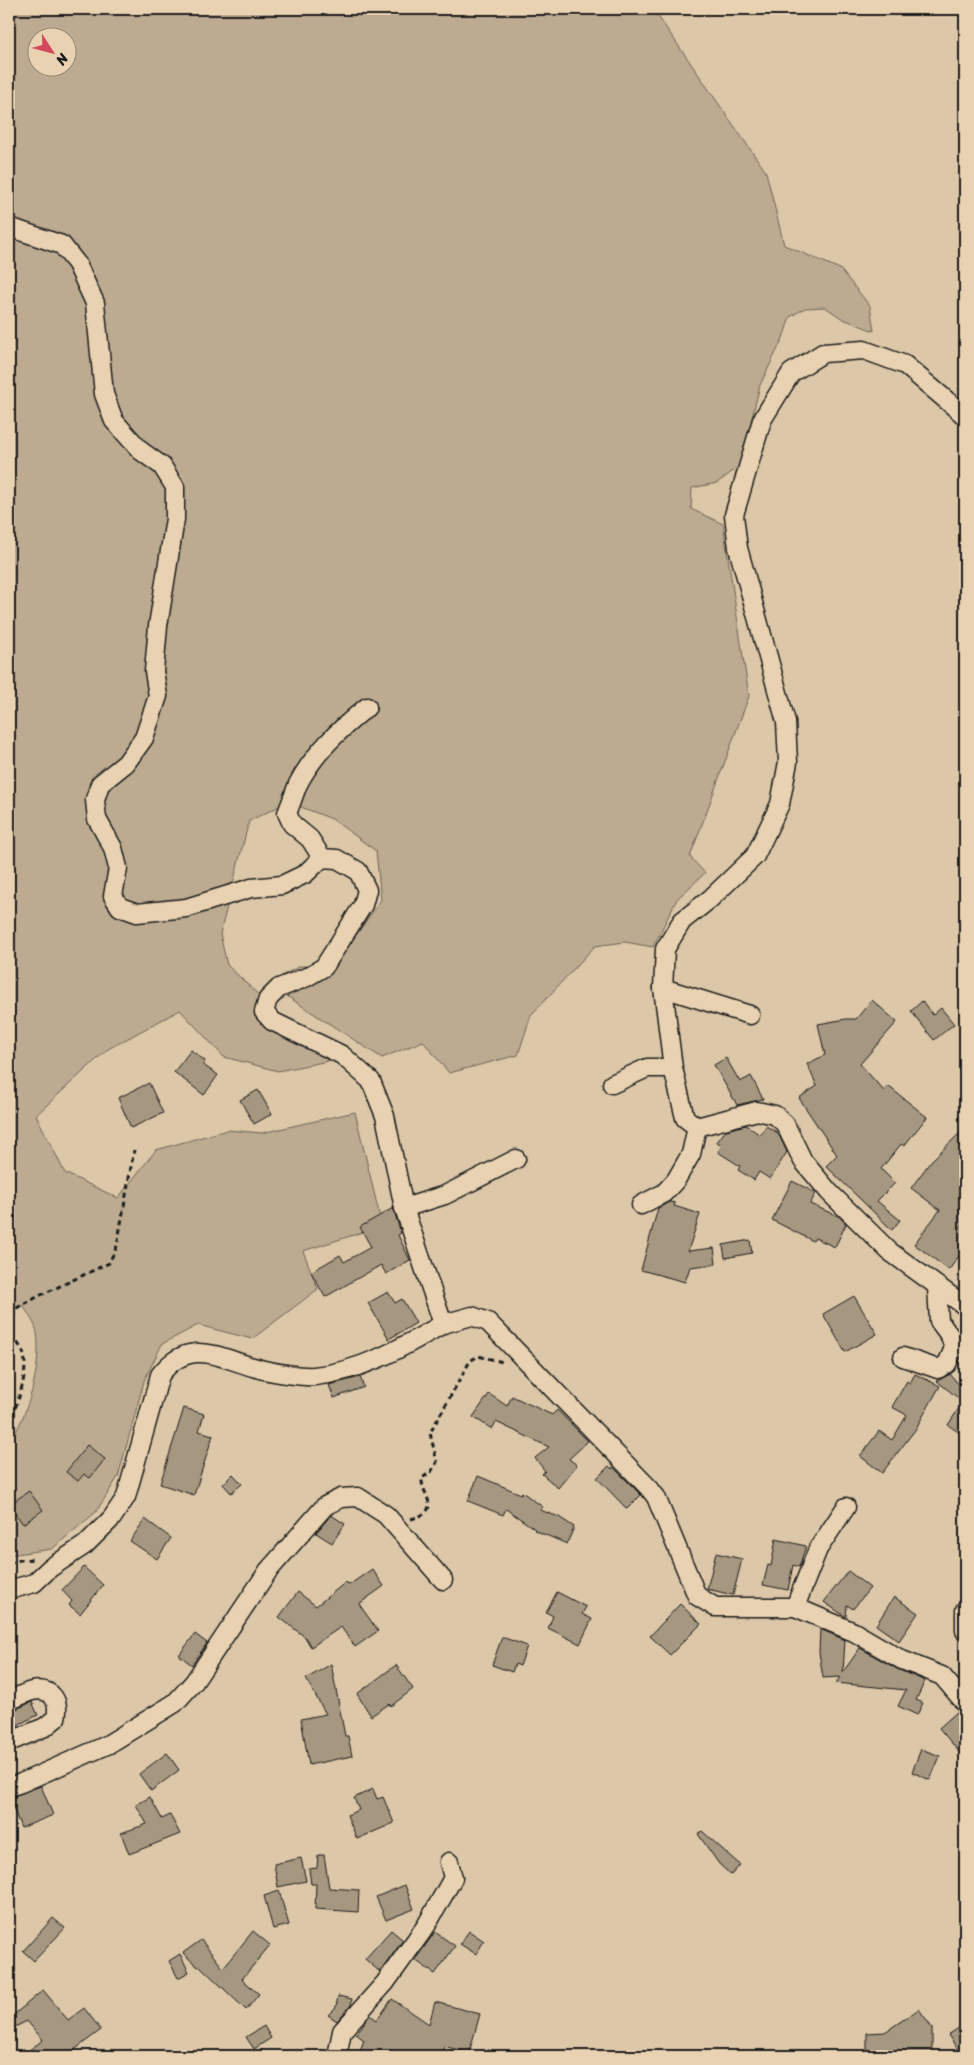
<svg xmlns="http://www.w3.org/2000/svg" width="974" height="2065" viewBox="0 0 974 2065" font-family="Sriracha,sans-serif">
	<rect width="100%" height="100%" fill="#dcc7a8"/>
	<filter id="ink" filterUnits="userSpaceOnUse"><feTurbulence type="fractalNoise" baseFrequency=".02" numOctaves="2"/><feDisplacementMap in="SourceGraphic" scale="10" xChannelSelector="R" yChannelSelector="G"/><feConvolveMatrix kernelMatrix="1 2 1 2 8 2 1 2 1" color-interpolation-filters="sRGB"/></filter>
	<g filter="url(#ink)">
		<!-- green -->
		<path fill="#bcab91" stroke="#6c6456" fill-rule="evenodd" d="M 9,9 L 653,9 L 766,172 L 784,245 L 840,269 L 870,306 L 874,331 L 843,319 L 825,307 L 805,308 L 790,317 L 783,338 L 760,385 L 740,466 L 717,483 L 692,488 L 691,509 L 723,524 L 749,696 L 690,857 L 705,873 L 677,899 L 653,947 L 625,942 L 595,946 L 531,1015 L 518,1055 L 449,1073 L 423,1041 L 382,1058 L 279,991 L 283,975 L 300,966 L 329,966 L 357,934 L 381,900 L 376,851 L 332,819 L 288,802 L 249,821 L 220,934 L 227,965 L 328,1061 L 278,1071 L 224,1057 L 180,1010 L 108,1049 L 36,1115 L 65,1173 L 118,1198 L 156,1150 L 227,1130 L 262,1133 L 355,1112 L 382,1226 L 303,1251 L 318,1289 L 252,1339 L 198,1325 L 162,1344 L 144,1381 L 118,1477 L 96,1512 L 52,1549 L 9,1555 L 9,1443 C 28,1416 42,1365 37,1333 C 36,1324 27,1313 23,1305 L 9,1311 ZM 38,38 L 68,38 L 68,68 L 38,68 Z"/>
		<!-- building -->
		<g fill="#a69780" stroke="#1c1c1c">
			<path d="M 872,1000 L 897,1022 L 860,1064 L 884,1091 L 888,1086 L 927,1117 L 904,1146 L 901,1144 L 881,1169 L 895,1183 L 877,1201 L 900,1220 L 892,1230 L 826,1166 L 837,1155 L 799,1098 L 817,1086 L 807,1064 L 825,1055 L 818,1024 L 846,1019 L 856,1019 Z"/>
			<path d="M 922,1001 L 933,1015 L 941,1008 L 954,1024 L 934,1040 L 911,1011 Z"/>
			<path d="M 191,1050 L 205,1061 L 203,1065 L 218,1075 L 204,1095 L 174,1072 Z"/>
			<path d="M 726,1058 L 740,1082 L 751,1076 L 763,1099 L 737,1105 L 714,1065 Z"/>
			<path d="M 149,1083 L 163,1113 L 131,1128 L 118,1098 Z"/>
			<path d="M 258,1090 L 272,1114 L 254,1124 L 240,1100 Z"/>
			<path d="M 746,1125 L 760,1135 L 766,1126 L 778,1133 L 787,1152 L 770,1179 L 759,1172 L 754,1180 L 738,1170 L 740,1166 L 718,1152 L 722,1145 L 717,1142 L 726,1130 Z"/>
			<path d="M 965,1128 L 965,1221 L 960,1228 L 965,1232 L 965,1261 L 959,1256 L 949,1270 L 914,1244 L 940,1210 L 911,1188 L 931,1161 Z"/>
			<path d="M 792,1181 L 816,1193 L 810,1204 L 840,1217 L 846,1224 L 835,1247 L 815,1238 L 813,1241 L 772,1220 Z"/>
			<path d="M 670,1202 L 675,1203 L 674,1206 L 700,1214 L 688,1251 L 714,1248 L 716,1264 L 690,1267 L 685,1282 L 641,1270 L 658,1208 Z"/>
			<path d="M 393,1208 L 401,1233 L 398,1235 L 410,1260 L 386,1274 L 381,1265 L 325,1297 L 311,1272 L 340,1255 L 344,1262 L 371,1247 L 360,1227 Z"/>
			<path d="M 750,1240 L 752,1253 L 725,1258 L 723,1245 Z"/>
			<path d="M 388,1292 L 395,1303 L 402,1299 L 416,1323 L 389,1339 L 368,1303 Z"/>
			<path d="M 854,1296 L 877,1334 L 845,1352 L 823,1314 Z"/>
			<path d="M 915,1374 L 940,1386 L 915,1430 L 882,1473 L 860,1456 L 879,1431 L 892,1440 L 907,1415 L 892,1407 L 907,1381 L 910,1383 Z"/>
			<path d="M 950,1374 L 965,1392 L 965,1425 L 960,1433 L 948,1425 L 963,1402 L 937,1381 Z"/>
			<path d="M 360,1377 L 364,1387 L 334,1398 L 329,1385 Z"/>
			<path d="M 489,1394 L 507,1406 L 512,1396 L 552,1415 L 557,1410 L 588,1441 L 569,1459 L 577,1465 L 558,1488 L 542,1474 L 545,1471 L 535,1458 L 549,1447 L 496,1422 L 492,1429 L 473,1417 Z"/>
			<path d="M 184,1408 L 204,1414 L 199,1431 L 213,1435 L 194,1495 L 160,1484 Z"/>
			<path d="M 87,1445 L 105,1459 L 90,1478 L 84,1474 L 78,1481 L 66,1472 Z"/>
			<path d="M 609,1466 L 612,1469 L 613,1467 L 641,1495 L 627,1509 L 597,1478 Z"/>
			<path d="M 233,1474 L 242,1484 L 231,1493 L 223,1484 Z"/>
			<path d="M 478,1476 L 521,1494 L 522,1492 L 543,1507 L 540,1510 L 559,1517 L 574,1527 L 567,1544 L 534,1530 L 535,1529 L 506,1509 L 503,1515 L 468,1501 Z"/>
			<path d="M 29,1491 L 43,1510 L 23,1524 L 9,1505 Z"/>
			<path d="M 331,1515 L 345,1524 L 332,1543 L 316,1533 Z"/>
			<path d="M 145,1519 L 171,1538 L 157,1559 L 130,1541 Z"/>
			<path d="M 776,1539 L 806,1546 L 799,1567 L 793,1565 L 788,1590 L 763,1585 L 768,1565 L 771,1566 Z"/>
			<path d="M 716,1553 L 742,1559 L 733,1595 L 707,1589 Z"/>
			<path d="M 84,1567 L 103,1585 L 80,1614 L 69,1605 L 72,1601 L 62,1590 Z"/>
			<path d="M 372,1569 L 384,1586 L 359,1604 L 378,1631 L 355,1647 L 341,1627 L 311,1647 L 305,1637 L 279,1617 L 298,1592 L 316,1606 L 346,1582 L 349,1585 Z"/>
			<path d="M 848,1571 L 870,1588 L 853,1609 L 847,1605 L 846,1617 L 824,1602 Z"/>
			<path d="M 557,1592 L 586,1607 L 582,1614 L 592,1619 L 580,1644 L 548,1628 L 553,1616 L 546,1612 Z"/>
			<path d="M 894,1597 L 918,1613 L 899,1641 L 876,1625 Z"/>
			<path d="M 680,1604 L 701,1624 L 670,1655 L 650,1636 Z"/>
			<path d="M 820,1629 L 845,1640 L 843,1672 L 860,1648 L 897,1669 L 925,1681 L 916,1700 L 923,1703 L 917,1715 L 898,1706 L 906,1690 L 836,1683 L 840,1677 L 823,1678 L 819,1652 Z"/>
			<path d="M 195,1634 L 207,1643 L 192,1665 L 179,1655 Z"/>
			<path d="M 502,1637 L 527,1646 L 520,1666 L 515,1664 L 512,1672 L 492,1665 Z"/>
			<path d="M 331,1664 L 345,1736 L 348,1736 L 352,1756 L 309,1765 L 301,1719 L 326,1714 L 306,1679 Z"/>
			<path d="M 396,1665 L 413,1689 L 391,1706 L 389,1704 L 371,1716 L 357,1694 Z"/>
			<path d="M 32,1702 L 38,1715 L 9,1729 L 9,1712 Z"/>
			<path d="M 958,1711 L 965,1713 L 965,1759 L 939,1728 Z"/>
			<path d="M 921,1749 L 940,1756 L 930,1780 L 912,1772 Z"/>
			<path d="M 167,1753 L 179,1770 L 151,1791 L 139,1774 Z"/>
			<path d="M 41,1786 L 53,1815 L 21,1828 L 9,1797 Z"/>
			<path d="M 373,1789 L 377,1799 L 383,1797 L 394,1823 L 357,1839 L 347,1815 L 359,1810 L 354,1798 Z"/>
			<path d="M 150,1797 L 162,1819 L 170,1815 L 180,1834 L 129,1854 L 121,1833 L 147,1824 L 136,1805 Z"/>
			<path d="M 702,1831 L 740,1865 L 731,1875 L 719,1864 L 698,1834 Z"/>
			<path d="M 318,1855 L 324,1855 L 329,1888 L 359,1890 L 358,1912 L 315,1909 L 316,1884 L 311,1884 L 309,1869 L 317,1868 Z"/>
			<path d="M 301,1858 L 306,1881 L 278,1887 L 274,1864 Z"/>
			<path d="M 405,1885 L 414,1909 L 386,1920 L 376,1897 Z"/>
			<path d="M 279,1891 L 289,1925 L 273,1929 L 264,1896 Z"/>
			<path d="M 53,1918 L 65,1928 L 34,1961 L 23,1951 Z"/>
			<path d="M 391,1930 L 403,1940 L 380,1972 L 365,1959 Z"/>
			<path d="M 253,1931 L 270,1945 L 242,1979 L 259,1994 L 246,2010 L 200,1966 L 198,1967 L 183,1953 L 201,1940 L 223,1968 Z"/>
			<path d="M 469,1931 L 484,1941 L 476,1954 L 460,1944 Z"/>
			<path d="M 435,1932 L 455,1946 L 435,1974 L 415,1960 Z"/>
			<path d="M 180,1954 L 189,1972 L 178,1978 L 169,1961 Z"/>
			<path d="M 43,1990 L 68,2020 L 84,2008 L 101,2030 L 66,2056 L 21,2056 L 43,2040 L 27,2021 L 9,2030 L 9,2019 Z"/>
			<path d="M 338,1996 L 352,1999 L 351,2005 L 337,2021 L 328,2015 L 336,2007 Z"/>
			<path d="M 392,1999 L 429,2024 L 435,2002 L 480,2014 L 469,2053 L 444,2046 L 442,2056 L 358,2056 L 364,2040 L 356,2034 L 370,2015 L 377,2020 Z"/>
			<path d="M 919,2009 L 932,2028 L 932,2056 L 867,2056 L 867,2033 L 885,2032 Z"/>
			<path d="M 965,2024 L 965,2056 L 962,2056 L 948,2035 Z"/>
			<path d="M 264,2026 L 271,2038 L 254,2049 L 246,2037 Z"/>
		</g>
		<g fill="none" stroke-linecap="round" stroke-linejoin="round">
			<defs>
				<g id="street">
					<path d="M 9,227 L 62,245 L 77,264 L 95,303 L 104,394 L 114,421 L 141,451 L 162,466 L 175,487 L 175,519 L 158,626 L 154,671 L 158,696 L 144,738 L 126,763 L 100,784 L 95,800 L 97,819 L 113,848 L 118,868 L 113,896 L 120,907 L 137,913 L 186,908 L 251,888 L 282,885 L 305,874 L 322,858 L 337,859 L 358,871 L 367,890 L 363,905 L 324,967 L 307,977 L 279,988 L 268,999 L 264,1012 L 272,1021 L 342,1055 L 371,1081 L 385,1116 L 404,1208 L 443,1324 L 472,1316 L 488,1322 L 649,1488 L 656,1497 L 697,1596 L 715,1607 L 795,1607 L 854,1632 L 902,1660 L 942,1676 L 965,1703"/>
					<path d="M 965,416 L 905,365 L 864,350 L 823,353 L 791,373 L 762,420 L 734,515 L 738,548 L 786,722 L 788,762 L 780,804 L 755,856 L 710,899 L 682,921 L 665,949 L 663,988 L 673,1068 L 685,1118 L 697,1127 L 757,1111 L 775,1115 L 785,1124 L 803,1161 L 829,1192 L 889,1251 L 965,1306"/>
					<path d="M 322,858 L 310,839 L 292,824 L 287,813 C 291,804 294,794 298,784 C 314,753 340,729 367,707"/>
					<path d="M 663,988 L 750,1015"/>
					<path d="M 612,1084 L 647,1068 L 673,1068"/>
					<path d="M 641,1205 L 664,1193 L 676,1180 L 691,1154 L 697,1127"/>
					<path d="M 404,1208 L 445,1195 L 516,1159"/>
					<path d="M 903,1357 L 938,1369 L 947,1364 L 954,1348 L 950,1336 L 939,1321 L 937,1287"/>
					<path d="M 9,1590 L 34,1583 L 50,1568 L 85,1545 L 112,1518 L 126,1497 L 160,1375 C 190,1336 221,1359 257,1368 C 269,1372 302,1377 314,1376 C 361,1372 403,1347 443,1324"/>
					<path d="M 795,1607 L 818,1549 L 846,1507"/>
					<path d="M 965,1610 L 965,1631"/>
					<path d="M 9,1701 C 16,1698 24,1693 32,1691 C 52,1687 60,1701 56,1718 L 45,1727 L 9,1742"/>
					<path d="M 9,1787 L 21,1783 L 107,1745 L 175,1703 L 194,1682 L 268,1571 L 325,1506 L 341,1498 L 358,1497 L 386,1515 L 443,1580"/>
					<path d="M 337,2056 L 342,2031 L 385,1983 L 426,1926 L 453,1878 L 449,1862"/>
				</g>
			</defs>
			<!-- street casing -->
			<use href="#street" stroke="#1c1c1c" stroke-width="21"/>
			<!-- path -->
			<g stroke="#1c1c1c" stroke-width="3" stroke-dasharray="5 4" stroke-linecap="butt">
				<path d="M 9,1343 L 15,1309 L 41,1295 L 109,1263 L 117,1246 L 134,1150"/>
				<path d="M 9,1344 L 17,1342 C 19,1345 22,1349 23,1352 C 30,1370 17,1406 9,1422"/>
				<path d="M 411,1519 C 445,1510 420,1494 422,1478 L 431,1472 L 437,1462 L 430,1433 L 470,1361 L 478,1356 L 503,1362"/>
				<path d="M 9,1563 L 20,1560 L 35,1559"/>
			</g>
			<!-- street -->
			<use href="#street" stroke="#e8d2b1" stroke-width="18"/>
		</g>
	</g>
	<!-- margin -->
	<rect width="974" height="2065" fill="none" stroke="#e8d2b1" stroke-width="30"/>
	<rect x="15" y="15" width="944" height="2035" fill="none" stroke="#1c1c1c" stroke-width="2" filter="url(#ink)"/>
	<!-- north arrow -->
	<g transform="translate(52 52) rotate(126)"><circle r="24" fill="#e8d2b1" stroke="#968975"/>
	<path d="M0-4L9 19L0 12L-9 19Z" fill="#d1495b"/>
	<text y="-8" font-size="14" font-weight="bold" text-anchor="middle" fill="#1c1c1c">N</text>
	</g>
</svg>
